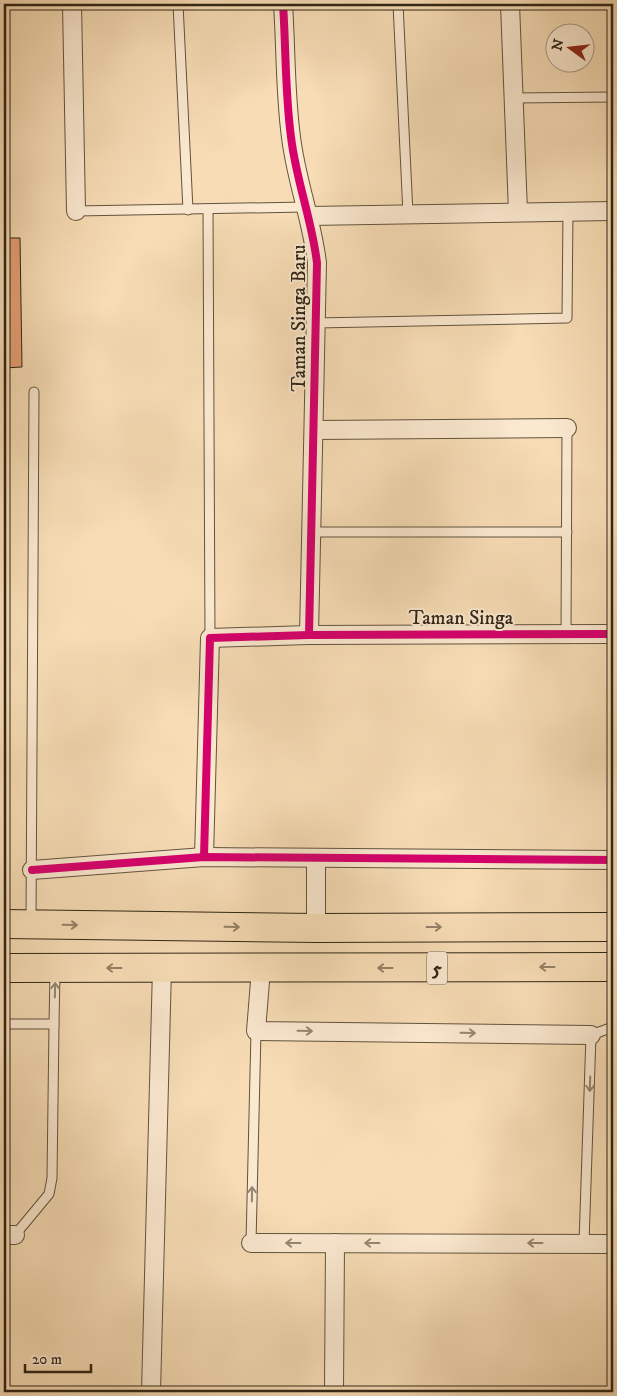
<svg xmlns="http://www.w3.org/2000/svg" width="617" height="1396" viewBox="0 0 617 1396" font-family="'IM FELL DW Pica',serif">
	<rect width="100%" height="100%" fill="#f7dcb5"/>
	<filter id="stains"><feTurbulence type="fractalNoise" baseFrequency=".004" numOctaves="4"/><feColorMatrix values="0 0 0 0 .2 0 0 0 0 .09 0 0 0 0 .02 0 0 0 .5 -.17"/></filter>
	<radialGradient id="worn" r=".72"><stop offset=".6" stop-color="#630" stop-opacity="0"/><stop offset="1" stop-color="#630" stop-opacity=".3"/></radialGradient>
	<!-- building -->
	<path fill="#e6a174" stroke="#302516" d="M 4,238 L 20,238 L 22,367 L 4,368 Z"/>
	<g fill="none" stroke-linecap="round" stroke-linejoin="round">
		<defs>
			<g id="service">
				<path d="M 178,4 L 188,210"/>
				<path d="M 398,4 L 408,214"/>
				<path d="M 514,98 L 613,97"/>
				<path d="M 208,209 L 210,638"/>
				<path d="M 76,211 L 305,207"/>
				<path d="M 316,323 L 567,318 L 568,211"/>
				<path d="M 312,532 L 567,532"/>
				<path d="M 566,633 L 567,428"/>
				<path d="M 31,922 L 34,392"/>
				<path d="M 4,1024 L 54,1024 L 55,972"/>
				<path d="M 15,1235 L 49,1194 L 52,1178 L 54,1024"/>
				<path d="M 251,1243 L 256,1031"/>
				<path d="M 584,1243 L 591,1035 L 613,1027"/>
			</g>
			<g id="minor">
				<path d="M 72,4 L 76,211"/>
				<path d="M 283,4 C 286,48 285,93 291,137 C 296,180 312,220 317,263 L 309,635"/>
				<path d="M 510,4 L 518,212"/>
				<path d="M 309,216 L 613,211"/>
				<path d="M 314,430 L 567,428"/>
				<path d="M 204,857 L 210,638 L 309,635 L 613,634"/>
				<path d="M 32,870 L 204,857 L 613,860"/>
				<path d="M 316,928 L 316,859"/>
				<path d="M 261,969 L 256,1031 L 591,1035"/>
				<path d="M 4,1235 L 15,1235"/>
				<path d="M 251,1243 L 613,1244"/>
				<path d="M 151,1392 L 162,968"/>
				<path d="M 334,1392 L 335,1243"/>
			</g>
			<g id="trunk">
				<path d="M 4,924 L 316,928 L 613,927"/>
				<path d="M 4,968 L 613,967"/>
			</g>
		</defs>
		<!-- service casing -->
		<use href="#service" stroke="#62533e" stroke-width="11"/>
		<!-- minor casing -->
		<use href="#minor" stroke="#62533e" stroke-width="20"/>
		<!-- trunk casing -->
		<use href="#trunk" stroke="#302516" stroke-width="30"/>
		<!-- service -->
		<use href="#service" stroke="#fae8cf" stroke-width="9"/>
		<!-- minor -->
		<use href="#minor" stroke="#fae8cf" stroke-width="18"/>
		<!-- trunk -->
		<use href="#trunk" stroke="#f7dcb5" stroke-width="28"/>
		<defs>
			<g id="cycleway">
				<path d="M 283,4 C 286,48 285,93 291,137 C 296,180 312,220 317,263 L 309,635"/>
				<path d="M 204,857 L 210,638 L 309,635 L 613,634"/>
				<path d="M 32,870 L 204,857 L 613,860"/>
			</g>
		</defs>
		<!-- cycleway casing -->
		<use href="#cycleway" stroke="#fae8cf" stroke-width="11"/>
		<!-- cycleway -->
		<use href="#cycleway" stroke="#d6006c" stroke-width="8"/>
	</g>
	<!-- one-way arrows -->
	<defs><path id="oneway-shaft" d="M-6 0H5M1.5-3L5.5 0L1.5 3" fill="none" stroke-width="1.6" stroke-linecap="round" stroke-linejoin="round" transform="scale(1.25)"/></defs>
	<g stroke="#948066">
		<use href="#oneway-shaft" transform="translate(70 925) rotate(1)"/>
		<use href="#oneway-shaft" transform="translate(232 927) rotate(1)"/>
		<use href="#oneway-shaft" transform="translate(434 927)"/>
		<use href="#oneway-shaft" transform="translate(547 967) rotate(180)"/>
		<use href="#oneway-shaft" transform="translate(114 968) rotate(180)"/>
		<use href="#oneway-shaft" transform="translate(385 968) rotate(180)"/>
	</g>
	<g stroke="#958672">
		<use href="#oneway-shaft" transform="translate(55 990) rotate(-89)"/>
		<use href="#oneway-shaft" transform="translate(305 1031) rotate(1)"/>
		<use href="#oneway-shaft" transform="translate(468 1033) rotate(1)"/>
		<use href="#oneway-shaft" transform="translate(590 1084) rotate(92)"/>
		<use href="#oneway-shaft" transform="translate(252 1194) rotate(-89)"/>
		<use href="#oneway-shaft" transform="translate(293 1243) rotate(-180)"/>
		<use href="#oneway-shaft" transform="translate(372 1243) rotate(-180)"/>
		<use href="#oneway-shaft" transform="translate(535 1243) rotate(-180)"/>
	</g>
	<g text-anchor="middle" stroke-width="4" stroke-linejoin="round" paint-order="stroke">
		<!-- shield labels -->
		<rect fill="#fae8cf" stroke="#6d604e" stroke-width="1" x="427" y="951.5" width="20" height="33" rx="4"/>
		<g font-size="19" font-weight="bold" fill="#302516">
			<text x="437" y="975">5</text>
		</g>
		<!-- street labels -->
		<g font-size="20" fill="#302516" stroke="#fae8cf">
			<text transform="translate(298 318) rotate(-90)" y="7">Taman Singa Baru</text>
			<text x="461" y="624">Taman Singa</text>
		</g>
	</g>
	<!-- margin -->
	<rect width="617" height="1396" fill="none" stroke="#f7dcb5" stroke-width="20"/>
	<rect x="5" y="5" width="607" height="1386" fill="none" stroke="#302516" stroke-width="2.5"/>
	<rect x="10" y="10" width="597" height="1376" fill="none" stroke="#302516"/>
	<!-- north arrow -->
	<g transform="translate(570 48) rotate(285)"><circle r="24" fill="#fae8cf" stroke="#a99a85"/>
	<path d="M0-4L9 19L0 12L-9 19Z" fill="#8f2418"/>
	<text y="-8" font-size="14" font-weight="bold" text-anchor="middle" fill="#302516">N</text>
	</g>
	<!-- scale -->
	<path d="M25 1364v8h66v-8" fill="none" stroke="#302516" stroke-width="2.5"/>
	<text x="32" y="1364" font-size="15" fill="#302516" stroke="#fae8cf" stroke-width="4" paint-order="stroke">20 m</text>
	<rect width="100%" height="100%" filter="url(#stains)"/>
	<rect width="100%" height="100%" fill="url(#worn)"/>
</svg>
